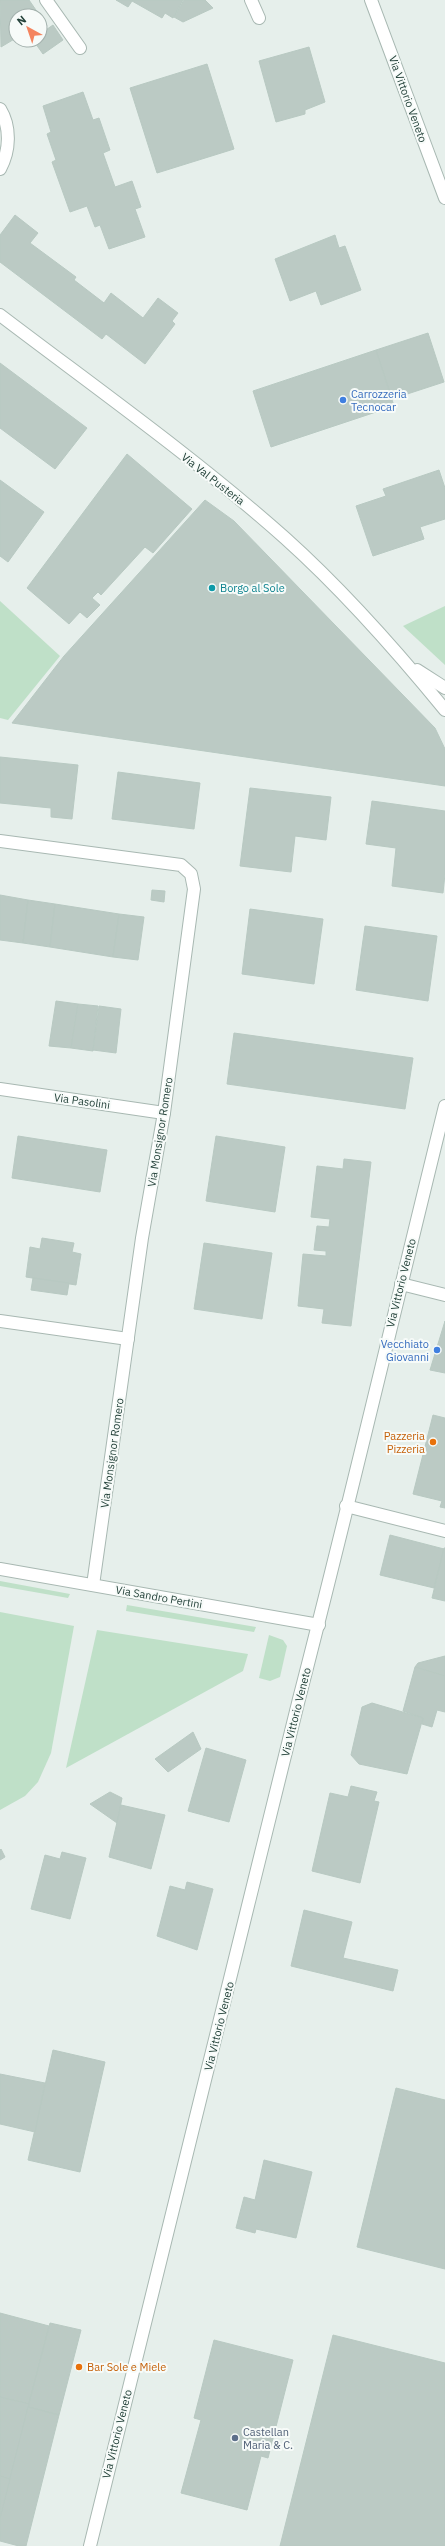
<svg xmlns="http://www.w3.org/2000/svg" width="445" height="2546" viewBox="0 0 445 2546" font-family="'IBM Plex Sans',sans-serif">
	<rect width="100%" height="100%" fill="#e6efeb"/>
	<!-- green -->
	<g fill="#bfe0c8">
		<path d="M 0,601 L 60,656 L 8,720 L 0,718 Z"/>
		<path d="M 445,606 L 445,665 L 403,626 Z"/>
		<path d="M 0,1581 L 70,1594 L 68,1598 L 0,1586 Z"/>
		<path d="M 127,1605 L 256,1627 L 254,1632 L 126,1611 Z"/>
		<path d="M 0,1612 L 74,1626 L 51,1753 L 38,1782 L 25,1796 L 0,1810 Z"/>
		<path d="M 97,1630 L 248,1654 L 243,1671 L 66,1768 Z"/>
		<path d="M 269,1635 L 283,1640 L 287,1646 L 280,1677 L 270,1681 L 259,1678 Z"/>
	</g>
	<!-- building -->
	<g fill="#bbcac4" stroke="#b8c9c2">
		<path d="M 0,0 L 29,0 L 47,26 L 40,31 L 40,16 L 16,16 L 16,38 L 1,47 Z"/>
		<path d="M 116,0 L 183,0 L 173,18 L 165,13 L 162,18 L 132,1 L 128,7 Z"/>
		<path d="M 184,0 L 205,0 L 213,8 L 183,22 L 174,17 Z"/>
		<path d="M 53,25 L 63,40 L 43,54 L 33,40 L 40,40 L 40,34 Z"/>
		<path d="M 309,47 L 325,102 L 305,110 L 305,114 L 276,122 L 259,61 Z"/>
		<path d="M 207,64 L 234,149 L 157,173 L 130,88 Z"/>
		<path d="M 83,92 L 93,120 L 99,118 L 110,150 L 103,153 L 115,187 L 132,181 L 141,207 L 135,209 L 145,237 L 109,249 L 100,225 L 95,227 L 87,206 L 70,212 L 52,162 L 56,160 L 47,134 L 51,132 L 43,106 Z"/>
		<path d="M 15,215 L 38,233 L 30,243 L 76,277 L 74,280 L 104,303 L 111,293 L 143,318 L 158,298 L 178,313 L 172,321 L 175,324 L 145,364 L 106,334 L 102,339 L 0,262 L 0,235 Z"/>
		<path d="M 335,235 L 339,248 L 345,246 L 361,290 L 321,305 L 316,291 L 290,301 L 275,259 Z"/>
		<path d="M 428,333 L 444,382 L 392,399 L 376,350 Z"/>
		<path d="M 376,350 L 394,406 L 271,447 L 253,391 Z"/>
		<path d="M 0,363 L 87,428 L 55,469 L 0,428 Z"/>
		<path d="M 127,454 L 192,509 L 153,553 L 145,547 L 101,595 L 98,592 L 92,598 L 100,605 L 87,618 L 80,612 L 69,624 L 27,588 Z"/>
		<path d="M 439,470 L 445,488 L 445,519 L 420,527 L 424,539 L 373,556 L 356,506 L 386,496 L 383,489 Z"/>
		<path d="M 0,480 L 44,512 L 8,562 L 0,556 Z"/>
		<path d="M 205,500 L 234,521 L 435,728 L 445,749 L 445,786 L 12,723 L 64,656 Z"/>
		<path d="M 0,757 L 78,765 L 72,819 L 51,817 L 51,808 L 0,803 Z"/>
		<path d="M 118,772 L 200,783 L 194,829 L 112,819 Z"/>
		<path d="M 250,788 L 331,797 L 326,840 L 295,836 L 291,872 L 240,866 Z"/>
		<path d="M 372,801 L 445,811 L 445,874 L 443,893 L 392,886 L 396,848 L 366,844 Z"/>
		<path d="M 152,890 L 165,891 L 164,902 L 151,900 Z"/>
		<path d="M 0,895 L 28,900 L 23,943 L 0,940 Z"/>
		<path d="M 28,900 L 55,904 L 50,947 L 23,943 Z"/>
		<path d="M 55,904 L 119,914 L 113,957 L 50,947 Z"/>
		<path d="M 250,909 L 323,919 L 314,984 L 242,974 Z"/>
		<path d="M 119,914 L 144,917 L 138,960 L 113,957 Z"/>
		<path d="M 365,926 L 437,936 L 428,1001 L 356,990 Z"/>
		<path d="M 56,1001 L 78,1004 L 71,1048 L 49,1046 Z"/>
		<path d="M 78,1004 L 98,1006 L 93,1051 L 71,1048 Z"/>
		<path d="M 99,1006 L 121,1009 L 116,1053 L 93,1050 Z"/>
		<path d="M 234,1033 L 413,1058 L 405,1109 L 227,1084 Z"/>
		<path d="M 18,1136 L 107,1150 L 100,1192 L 12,1178 Z"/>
		<path d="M 216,1136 L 285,1147 L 275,1212 L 206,1201 Z"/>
		<path d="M 344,1159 L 371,1162 L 351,1326 L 322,1323 L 324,1309 L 298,1306 L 303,1254 L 326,1256 L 326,1251 L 314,1250 L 317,1226 L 329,1227 L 330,1219 L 311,1217 L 317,1166 L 343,1169 Z"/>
		<path d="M 42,1238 L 74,1243 L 72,1252 L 81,1254 L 76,1285 L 26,1277 L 30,1247 L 40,1249 Z"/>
		<path d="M 204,1243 L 272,1253 L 262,1319 L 194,1309 Z"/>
		<path d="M 33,1278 L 69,1283 L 67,1295 L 31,1290 Z"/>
		<path d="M 445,1321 L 445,1373 L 430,1370 Z"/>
		<path d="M 433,1415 L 445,1418 L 445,1508 L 440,1507 L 442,1501 L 413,1494 Z"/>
		<path d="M 390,1535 L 444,1549 L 434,1588 L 380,1575 Z"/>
		<path d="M 444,1548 L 445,1548 L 445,1601 L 432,1598 Z"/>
		<path d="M 445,1656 L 445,1676 L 415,1667 L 418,1663 Z"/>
		<path d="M 415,1667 L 445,1676 L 445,1712 L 437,1710 L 432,1727 L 422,1724 L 423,1718 L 403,1711 Z"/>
		<path d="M 372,1703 L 423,1718 L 407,1774 L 359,1764 L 351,1755 L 362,1707 Z"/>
		<path d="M 193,1732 L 201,1749 L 168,1772 L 155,1759 Z"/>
		<path d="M 206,1748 L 246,1760 L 229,1822 L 188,1811 Z"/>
		<path d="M 351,1786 L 377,1792 L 374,1801 L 379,1802 L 360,1883 L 312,1871 L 330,1793 L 348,1797 Z"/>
		<path d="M 110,1792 L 122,1798 L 117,1823 L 90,1804 Z"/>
		<path d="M 121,1805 L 165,1815 L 151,1869 L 109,1857 Z"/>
		<path d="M 1,1849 L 5,1857 L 0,1860 L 0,1850 Z"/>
		<path d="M 62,1852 L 86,1858 L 70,1919 L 31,1909 L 45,1855 L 60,1859 Z"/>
		<path d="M 187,1882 L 213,1889 L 197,1950 L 157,1936 L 170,1886 L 185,1890 Z"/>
		<path d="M 304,1910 L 352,1922 L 343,1958 L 398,1970 L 393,1991 L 291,1966 Z"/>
		<path d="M 53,2050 L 105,2062 L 80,2172 L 28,2160 Z"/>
		<path d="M 0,2074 L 45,2083 L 35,2132 L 0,2124 Z"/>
		<path d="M 396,2088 L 445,2100 L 445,2269 L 357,2247 Z"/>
		<path d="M 264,2160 L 312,2172 L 296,2238 L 256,2229 L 255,2233 L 236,2228 L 244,2197 L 255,2200 Z"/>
		<path d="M 0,2313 L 49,2326 L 29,2404 L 0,2397 Z"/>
		<path d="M 50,2323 L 81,2330 L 59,2415 L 28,2407 Z"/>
		<path d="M 333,2335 L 445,2363 L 445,2546 L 280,2546 Z"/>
		<path d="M 214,2340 L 293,2360 L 268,2458 L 261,2456 L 247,2510 L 181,2493 L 201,2420 L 194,2418 Z"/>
		<path d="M 0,2397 L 29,2404 L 10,2479 L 0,2476 Z"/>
		<path d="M 28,2407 L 59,2415 L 26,2546 L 19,2546 L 0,2541 L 0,2518 Z"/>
		<path d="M 0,2476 L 10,2479 L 0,2518 Z"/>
	</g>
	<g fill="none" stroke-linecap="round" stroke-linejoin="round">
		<defs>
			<g id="minor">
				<path d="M 46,0 L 80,48"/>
				<path d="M 251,0 L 259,18"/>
				<path d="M 371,0 L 445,198"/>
				<path d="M 0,109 C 11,127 10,151 0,169"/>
				<path d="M 0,315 C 96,388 195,458 285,538 C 343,590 396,650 445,710"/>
				<path d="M 417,670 L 445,688"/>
				<path d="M 0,841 L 181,865 L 191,874 L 194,889 L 164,1113 L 142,1238 L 93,1585"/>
				<path d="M 0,1089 L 164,1113"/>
				<path d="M 401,1284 L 445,1295"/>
				<path d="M 0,1321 L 128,1339"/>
				<path d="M 346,1506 L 445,1531"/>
				<path d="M 0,1569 L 319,1625"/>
				<path d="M 90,2546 L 299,1699 C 350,1502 396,1304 445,1106"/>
			</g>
		</defs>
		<!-- minor casing -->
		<use href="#minor" stroke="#a8b8b2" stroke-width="14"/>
		<!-- minor -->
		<use href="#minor" stroke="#fff" stroke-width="12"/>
	</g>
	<!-- markers -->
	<g fill="#3f7fe0" stroke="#f7fbf9" stroke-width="1.5">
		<circle cx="343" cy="400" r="4"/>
		<circle cx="437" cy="1350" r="4"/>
	</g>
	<circle fill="#0f9aa8" stroke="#f7fbf9" stroke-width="1.5" cx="212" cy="588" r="4"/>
	<g fill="#e8710a" stroke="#f7fbf9" stroke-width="1.5">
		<circle cx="433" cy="1442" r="4"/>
		<circle cx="79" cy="2367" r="4"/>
	</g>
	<circle fill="#5c6f8a" stroke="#f7fbf9" stroke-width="1.5" cx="235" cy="2438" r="4"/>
	<g text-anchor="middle" stroke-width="4" stroke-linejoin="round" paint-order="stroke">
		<!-- street labels -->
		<g font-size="11" fill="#24423a" stroke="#f7fbf9">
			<text transform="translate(408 99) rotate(70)" y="4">Via Vittorio Veneto</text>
			<text transform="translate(213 479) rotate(38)" y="4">Via Val Pusteria</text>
			<text transform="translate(82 1101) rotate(8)" y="4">Via Pasolini</text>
			<text transform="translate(160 1132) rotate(-81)" y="4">Via Monsignor Romero</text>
			<text transform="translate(401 1283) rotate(-76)" y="4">Via Vittorio Veneto</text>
			<text transform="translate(112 1453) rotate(-82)" y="4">Via Monsignor Romero</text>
			<text transform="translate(159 1597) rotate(10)" y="4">Via Sandro Pertini</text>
			<text transform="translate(296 1712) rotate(-76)" y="4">Via Vittorio Veneto</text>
			<text transform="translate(219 2026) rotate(-76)" y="4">Via Vittorio Veneto</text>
			<text transform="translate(117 2434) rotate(-76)" y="4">Via Vittorio Veneto</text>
		</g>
		<!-- shop labels -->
		<g font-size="11" fill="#366cbe" stroke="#f7fbf9" text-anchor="start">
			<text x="351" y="398">Carrozzeria<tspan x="351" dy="13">Tecnocar</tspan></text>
			<text x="429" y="1348" text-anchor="end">Vecchiato<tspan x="429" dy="13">Giovanni</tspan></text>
		</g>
		<!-- culture labels -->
		<g font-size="11" fill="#0d838f" stroke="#f7fbf9" text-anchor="start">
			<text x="220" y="592">Borgo al Sole</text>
		</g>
		<!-- food labels -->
		<g font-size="11" fill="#c56008" stroke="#f7fbf9" text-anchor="end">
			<text x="425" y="1440">Pazzeria<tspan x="425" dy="13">Pizzeria</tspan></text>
			<text x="87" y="2371" text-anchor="start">Bar Sole e Miele</text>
		</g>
		<!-- service labels -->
		<g font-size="11" fill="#4e5e75" stroke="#f7fbf9" text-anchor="start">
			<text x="243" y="2436">Castellan<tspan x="243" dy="13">Maria &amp; C.</tspan></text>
		</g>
	</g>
	<!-- north arrow -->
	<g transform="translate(28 28) rotate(320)"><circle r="19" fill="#f7fbf9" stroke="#a3b1ad"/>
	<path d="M0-3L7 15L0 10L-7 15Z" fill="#f4845f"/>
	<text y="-6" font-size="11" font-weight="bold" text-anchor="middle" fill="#24423a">N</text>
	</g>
</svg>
